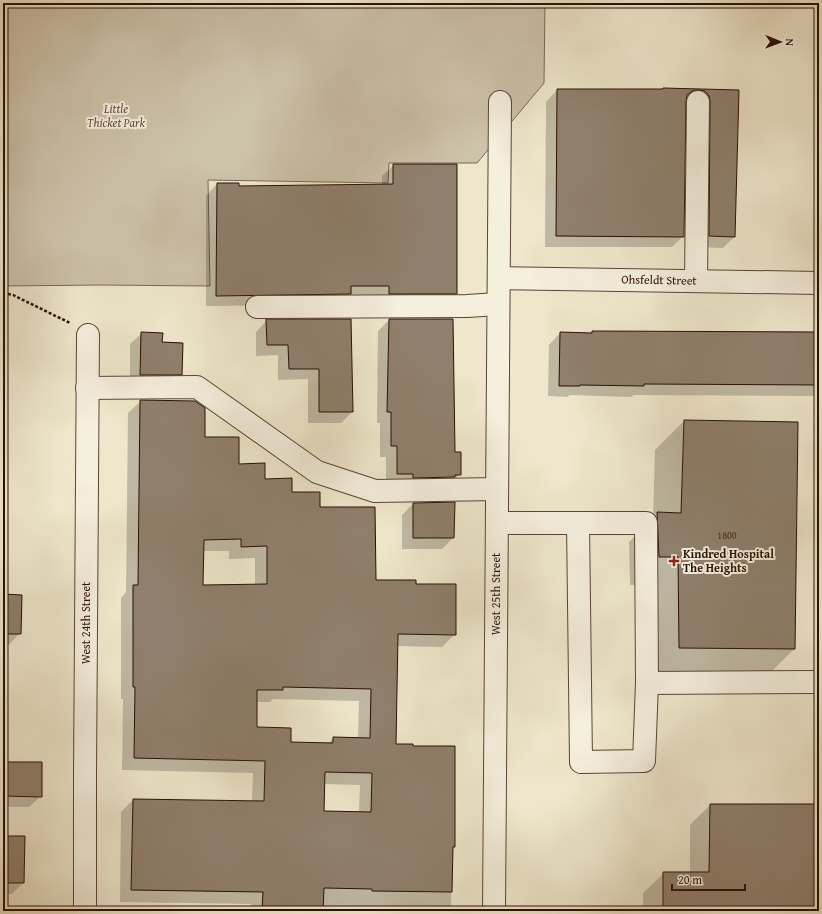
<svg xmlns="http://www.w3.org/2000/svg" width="822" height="914" viewBox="0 0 822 914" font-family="'Gentium Book Plus',serif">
	<rect width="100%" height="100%" fill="#efe7cc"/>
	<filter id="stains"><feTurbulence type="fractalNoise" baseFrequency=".005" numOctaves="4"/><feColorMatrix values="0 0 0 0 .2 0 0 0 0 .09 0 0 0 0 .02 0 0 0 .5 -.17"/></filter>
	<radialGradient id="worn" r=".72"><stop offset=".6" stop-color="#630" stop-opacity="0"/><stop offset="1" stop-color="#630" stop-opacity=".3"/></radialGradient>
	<!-- green -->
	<path fill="#cdc2aa" stroke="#7a6857" d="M 3,3 L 545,3 L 544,83 L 477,163 L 389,163 L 388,183 L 208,180 L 210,286 L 101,285 L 3,286 Z"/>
	<!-- shadow -->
	<g fill="#0003" fill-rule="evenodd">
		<path d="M 663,89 L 738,91 L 734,237 L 723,248 L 698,247 L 693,102 L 687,100 L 685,101 L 683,236 L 672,247 L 545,247 L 546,102 L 557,90 Z"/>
		<path d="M 394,165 L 456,293 L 445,304 L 206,306 L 206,196 L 217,184 L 238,187 L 382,185 L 382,176 Z"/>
		<path d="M 267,320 L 350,320 L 352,412 L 341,423 L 308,423 L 308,379 L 278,380 L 278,355 L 256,356 L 256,332 Z"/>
		<path d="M 389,320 L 454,453 L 460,474 L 449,486 L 386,485 L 386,457 L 380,457 L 380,423 L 377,423 L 378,331 Z"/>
		<path d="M 592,332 L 819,333 L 819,396 L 633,395 L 632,397 L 569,395 L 568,397 L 548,396 L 549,345 L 560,333 L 591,334 Z"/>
		<path d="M 142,333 L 161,343 L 181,374 L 170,385 L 130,386 L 130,344 Z"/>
		<path d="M 141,401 L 204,438 L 238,465 L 319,508 L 375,581 L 415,585 L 455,634 L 442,647 L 397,646 L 395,745 L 454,847 L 452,849 L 451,911 L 251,911 L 251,904 L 120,902 L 121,812 L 133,800 L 252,801 L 253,773 L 122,770 L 123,699 L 121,699 L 121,598 L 126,592 L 128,413 ZM 202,551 L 229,551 L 229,559 L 255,558 L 255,586 L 202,586 ZM 273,699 L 359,701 L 358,739 L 333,738 L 328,744 L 290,743 L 256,728 L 256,702 L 270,702 ZM 323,784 L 360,785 L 359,812 L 323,812 Z"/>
		<path d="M 684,421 L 797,423 L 794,649 L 765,678 L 650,677 L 650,586 L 630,585 L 629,542 L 653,518 L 655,450 Z"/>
		<path d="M 413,504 L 453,538 L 442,549 L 402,549 L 402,515 Z"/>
		<path d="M 3,595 L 20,633 L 4,650 L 3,650 Z"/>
		<path d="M 3,763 L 41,796 L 29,807 L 3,807 Z"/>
		<path d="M 710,805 L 819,805 L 819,911 L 643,911 L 643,893 L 664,873 L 690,873 L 690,825 Z"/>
		<path d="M 3,837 L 23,883 L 12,894 L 3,894 Z"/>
	</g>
	<!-- building -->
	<g fill="#8f7f6c" stroke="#280e04" fill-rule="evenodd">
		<path d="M 663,88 L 739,90 L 735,237 L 709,236 L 710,102 L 709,96 L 705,91 L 698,90 L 692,91 L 687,95 L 686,102 L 684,237 L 556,236 L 557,89 L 663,89 Z"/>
		<path d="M 393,164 L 457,164 L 457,294 L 389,294 L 389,286 L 351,286 L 351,294 L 216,296 L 217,183 L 239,183 L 239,186 L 393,184 Z"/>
		<path d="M 266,319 L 351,319 L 353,412 L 319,412 L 319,369 L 289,369 L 288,345 L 267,345 Z"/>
		<path d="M 389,319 L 453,319 L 455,452 L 461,452 L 461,475 L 455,475 L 455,477 L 413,478 L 413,474 L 397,474 L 397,446 L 391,446 L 391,412 L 387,412 Z"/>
		<path d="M 592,331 L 819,332 L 819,385 L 644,384 L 644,386 L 580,385 L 580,386 L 559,386 L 560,332 L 592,333 Z"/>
		<path d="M 141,332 L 163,333 L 162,342 L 183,343 L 182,375 L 140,375 Z"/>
		<path d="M 140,400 L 195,401 L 205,408 L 205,437 L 239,437 L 239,464 L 265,463 L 265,479 L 292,478 L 292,492 L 320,492 L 320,507 L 375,507 L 376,580 L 416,580 L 416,584 L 456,584 L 456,635 L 398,634 L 396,744 L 413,744 L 413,746 L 455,746 L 455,847 L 453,847 L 452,892 L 372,891 L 372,889 L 324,888 L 323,911 L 262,911 L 263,892 L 131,890 L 133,799 L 264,801 L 265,761 L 134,758 L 135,687 L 133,687 L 133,585 L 138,585 ZM 241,539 L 241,547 L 267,546 L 267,584 L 203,585 L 204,540 ZM 283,687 L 371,689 L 370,738 L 333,737 L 333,743 L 291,742 L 291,728 L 257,727 L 257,690 L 283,690 ZM 325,772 L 372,773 L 371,812 L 324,811 Z"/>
		<path d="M 684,420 L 798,422 L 795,649 L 679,648 L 678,557 L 659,557 L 657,512 L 681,513 Z"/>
		<path d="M 455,502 L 454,538 L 413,538 L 413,503 Z"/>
		<path d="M 3,594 L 22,595 L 21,634 L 3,634 Z"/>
		<path d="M 3,762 L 42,762 L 42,797 L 3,796 Z"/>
		<path d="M 710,804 L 819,804 L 819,911 L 663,911 L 663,872 L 709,872 Z"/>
		<path d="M 3,836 L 25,836 L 24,883 L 3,883 Z"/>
	</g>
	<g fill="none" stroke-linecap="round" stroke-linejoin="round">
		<defs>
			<g id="minor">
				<path d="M 499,278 L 819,283"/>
				<path d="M 696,281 L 698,102"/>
				<path d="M 257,307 L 467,306 L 498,304"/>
				<path d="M 87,388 L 197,387 L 317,472 L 375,491 L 497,489"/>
				<path d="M 497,523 L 646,523 L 647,683 L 819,682"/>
				<path d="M 578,523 L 581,762 L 644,761 L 647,683"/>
				<path d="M 85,911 L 85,776 L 88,335"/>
				<path d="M 494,911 L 500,102"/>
			</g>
		</defs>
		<!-- minor casing -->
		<use href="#minor" stroke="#5a4436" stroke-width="24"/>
		<!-- path -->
		<path stroke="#280e04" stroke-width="2.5" stroke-dasharray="3 2" stroke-linecap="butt" d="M 3,293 L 13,295 L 70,323"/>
		<!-- minor -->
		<use href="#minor" stroke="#f5efde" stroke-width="22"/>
	</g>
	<!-- markers -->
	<path fill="#8f2418" stroke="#f5efde" stroke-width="1.5" d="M672 555h4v4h4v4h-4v4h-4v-4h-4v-4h4z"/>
	<g text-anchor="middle" stroke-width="4" stroke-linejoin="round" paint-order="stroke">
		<!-- number labels -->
		<g font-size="10" fill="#422a1e">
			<text x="727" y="539">1800</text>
		</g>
		<!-- park labels -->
		<g font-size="12" font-style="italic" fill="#624d3e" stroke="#f5efde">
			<text x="116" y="113">Little<tspan x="116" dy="14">Thicket Park</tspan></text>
		</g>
		<!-- street labels -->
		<g font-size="12" fill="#280e04" stroke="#f5efde">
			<text transform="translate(659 280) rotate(1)" y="4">Ohsfeldt Street</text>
			<text transform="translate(496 594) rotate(-90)" y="4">West 25th Street</text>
			<text transform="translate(86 623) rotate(-90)" y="4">West 24th Street</text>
		</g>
		<!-- poi labels -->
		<g font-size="12" font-weight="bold" fill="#280e04" stroke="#f5efde" text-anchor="start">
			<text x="683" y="558">Kindred Hospital<tspan x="683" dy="14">The Heights</tspan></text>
		</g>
	</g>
	<!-- margin -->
	<rect width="822" height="914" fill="none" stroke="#efe7cc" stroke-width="16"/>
	<rect x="4" y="4" width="814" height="906" fill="none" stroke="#280e04" stroke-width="2"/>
	<rect x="8" y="8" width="806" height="898" fill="none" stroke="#280e04"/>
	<!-- north arrow -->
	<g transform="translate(780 42) rotate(91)" stroke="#f5efde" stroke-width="3" paint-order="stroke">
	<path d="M0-3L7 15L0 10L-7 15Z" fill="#280e04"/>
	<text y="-6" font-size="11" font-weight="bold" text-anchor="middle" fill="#280e04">N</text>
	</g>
	<!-- scale -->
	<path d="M672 884v6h73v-6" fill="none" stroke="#280e04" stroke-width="2"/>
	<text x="678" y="884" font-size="12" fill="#280e04" stroke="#f5efde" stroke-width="3" paint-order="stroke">20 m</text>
	<rect width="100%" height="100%" filter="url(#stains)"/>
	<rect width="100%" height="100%" fill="url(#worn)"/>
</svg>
